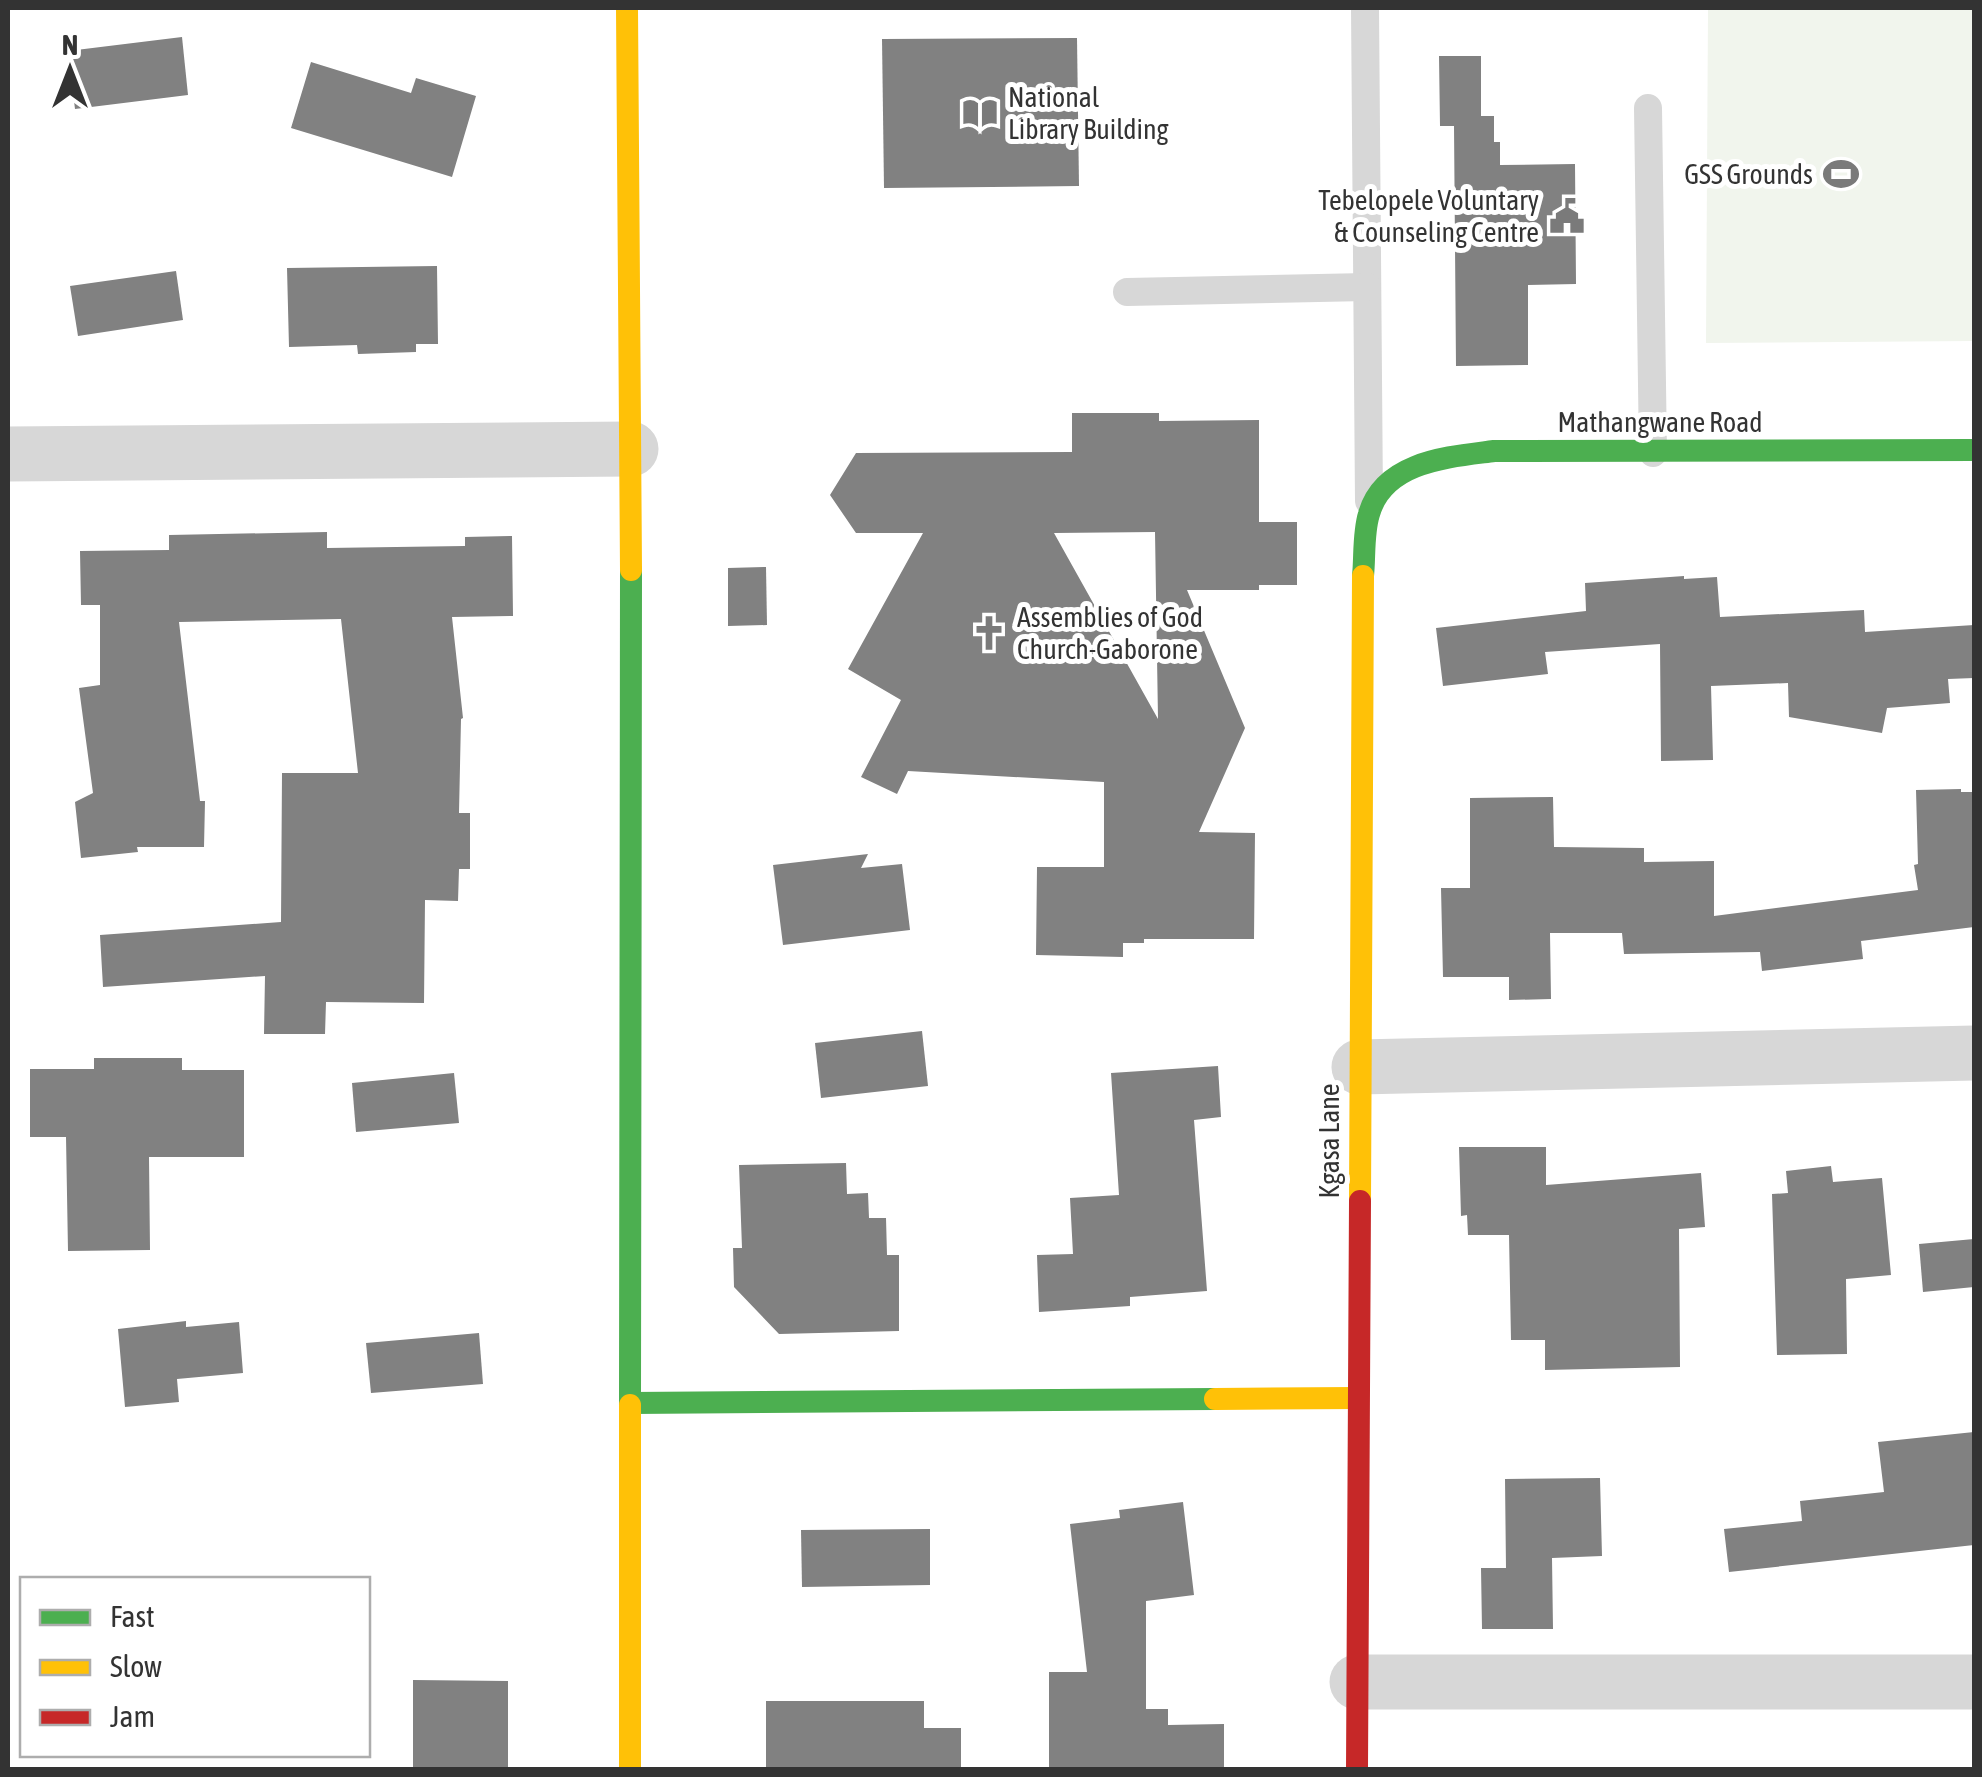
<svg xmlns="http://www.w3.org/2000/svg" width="1982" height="1777" viewBox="0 0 1982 1777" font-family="'Asap Condensed',sans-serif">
	<rect width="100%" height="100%" fill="#fff"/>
	<!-- green -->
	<path fill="#f1f5ed" d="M 1708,8 L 1974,8 L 1974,341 L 1706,343 Z"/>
	<!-- building -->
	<g fill="#818181" fill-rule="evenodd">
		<path d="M 182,37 L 188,95 L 75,109 L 68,51 Z"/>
		<path d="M 1077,38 L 1079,186 L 884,188 L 882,39 Z"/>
		<path d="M 1439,56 L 1481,56 L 1481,116 L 1494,116 L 1494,142 L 1500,142 L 1500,165 L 1575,164 L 1576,284 L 1528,285 L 1528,365 L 1456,366 L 1454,126 L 1440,126 Z"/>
		<path d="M 311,62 L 411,93 L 416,78 L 476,96 L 452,177 L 291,128 Z"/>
		<path d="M 437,266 L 438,344 L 416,344 L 416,352 L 358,354 L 357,345 L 289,347 L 287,268 Z"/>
		<path d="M 176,271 L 183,320 L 78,336 L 70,286 Z"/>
		<path d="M 1072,413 L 1159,413 L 1159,421 L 1259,420 L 1259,522 L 1297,522 L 1297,585 L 1259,585 L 1259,590 L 1187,590 L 1245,728 L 1199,832 L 1255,833 L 1254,939 L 1144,939 L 1144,943 L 1123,943 L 1123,957 L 1036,955 L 1037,867 L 1104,867 L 1104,782 L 908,771 L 897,794 L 861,777 L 901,700 L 848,669 L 923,533 L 856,533 L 830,495 L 856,453 L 1072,452 ZM 1155,532 L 1158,719 L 1054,533 Z"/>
		<path d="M 327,532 L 327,548 L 465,546 L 465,537 L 512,536 L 513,616 L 452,617 L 463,718 L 461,719 L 459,813 L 470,813 L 470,869 L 459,869 L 458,901 L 425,900 L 424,1003 L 326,1002 L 325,1034 L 264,1034 L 265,976 L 103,987 L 100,935 L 281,922 L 282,773 L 358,773 L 341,619 L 179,622 L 200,801 L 205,801 L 204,847 L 137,847 L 138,852 L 81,858 L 75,802 L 93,793 L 79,688 L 100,685 L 100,605 L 81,605 L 80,551 L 169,550 L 169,535 Z"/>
		<path d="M 766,567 L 767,625 L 728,626 L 728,568 Z"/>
		<path d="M 1684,576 L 1684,579 L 1717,577 L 1720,617 L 1864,610 L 1865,632 L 1974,625 L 1974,678 L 1948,679 L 1950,703 L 1887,708 L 1882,733 L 1789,717 L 1788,683 L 1711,686 L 1713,760 L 1661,761 L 1660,644 L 1545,652 L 1548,674 L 1443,686 L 1436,628 L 1586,611 L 1585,583 Z"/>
		<path d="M 1961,789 L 1961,792 L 1974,792 L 1974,927 L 1861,941 L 1863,959 L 1762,971 L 1760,952 L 1624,954 L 1622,933 L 1550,933 L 1551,999 L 1509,1000 L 1509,977 L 1443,977 L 1441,888 L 1470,888 L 1470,798 L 1553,797 L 1554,847 L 1644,848 L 1644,862 L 1714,861 L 1714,916 L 1918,890 L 1914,865 L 1918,864 L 1916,790 Z"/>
		<path d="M 868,854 L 861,868 L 902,864 L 910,930 L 783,945 L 773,865 Z"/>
		<path d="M 922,1031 L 928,1086 L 821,1098 L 815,1043 Z"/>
		<path d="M 94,1058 L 182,1058 L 182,1070 L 244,1070 L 244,1157 L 149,1157 L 150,1250 L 68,1251 L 66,1137 L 30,1137 L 30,1069 L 94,1069 Z"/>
		<path d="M 1218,1066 L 1221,1117 L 1194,1120 L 1207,1291 L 1130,1297 L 1130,1306 L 1039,1312 L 1037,1255 L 1073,1254 L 1070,1198 L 1119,1195 L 1111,1073 Z"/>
		<path d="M 454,1073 L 459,1123 L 356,1132 L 352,1083 Z"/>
		<path d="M 1459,1147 L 1546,1147 L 1546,1185 L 1701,1173 L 1705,1227 L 1679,1229 L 1680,1367 L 1545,1370 L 1545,1340 L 1511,1340 L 1509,1235 L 1468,1235 L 1467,1215 L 1461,1216 Z"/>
		<path d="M 846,1163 L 847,1194 L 868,1193 L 869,1218 L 886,1218 L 887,1255 L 899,1255 L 899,1331 L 779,1334 L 734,1287 L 733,1248 L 742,1248 L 739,1165 Z"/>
		<path d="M 1831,1166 L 1833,1182 L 1882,1178 L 1891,1275 L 1846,1279 L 1847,1354 L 1777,1355 L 1772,1194 L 1788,1193 L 1786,1171 Z"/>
		<path d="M 1974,1239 L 1974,1287 L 1923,1292 L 1919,1244 Z"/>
		<path d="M 186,1321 L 186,1327 L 239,1322 L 243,1373 L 177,1379 L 179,1402 L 125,1407 L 118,1329 Z"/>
		<path d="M 479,1333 L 483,1384 L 371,1393 L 366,1343 Z"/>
		<path d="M 1974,1432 L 1974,1545 L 1729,1572 L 1724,1529 L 1802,1521 L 1800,1501 L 1884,1492 L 1878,1442 Z"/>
		<path d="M 1600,1478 L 1602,1556 L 1552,1558 L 1553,1629 L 1482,1629 L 1481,1568 L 1506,1568 L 1505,1479 Z"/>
		<path d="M 1183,1502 L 1194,1595 L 1146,1601 L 1146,1709 L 1168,1709 L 1168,1725 L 1224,1724 L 1224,1770 L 1049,1770 L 1049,1672 L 1087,1672 L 1070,1524 L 1120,1518 L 1119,1510 Z"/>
		<path d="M 930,1529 L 930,1585 L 802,1587 L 801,1530 Z"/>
		<path d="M 413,1680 L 508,1681 L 508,1770 L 413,1770 Z"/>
		<path d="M 766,1701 L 924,1701 L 924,1728 L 961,1728 L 961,1770 L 766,1770 Z"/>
	</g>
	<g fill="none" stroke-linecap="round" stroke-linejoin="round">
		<!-- lane -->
		<g stroke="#d7d7d7" stroke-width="28">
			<path d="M 1365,8 L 1369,501"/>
			<path d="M 1648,108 L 1653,453"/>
			<path d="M 1127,292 L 1367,287"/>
		</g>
		<!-- street -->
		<g stroke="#d7d7d7" stroke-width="55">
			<path d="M 8,454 L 631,449"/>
			<path d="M 1359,1067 L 1974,1053"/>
			<path d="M 1357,1682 L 1974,1682"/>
		</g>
		<!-- fast -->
		<g stroke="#4caf50" stroke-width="22">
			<path d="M 1363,576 C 1365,557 1363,533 1369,514 C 1384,461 1449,457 1494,451 L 1974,450"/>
			<path d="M 631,1403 L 1215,1399"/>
			<path d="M 630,1405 L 631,570"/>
		</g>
		<!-- slow -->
		<g stroke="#ffc107" stroke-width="22">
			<path d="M 627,8 L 631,570"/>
			<path d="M 1360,1201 L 1363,576"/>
			<path d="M 1215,1399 L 1357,1398"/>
			<path d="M 630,1770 L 630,1405"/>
		</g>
		<!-- jam -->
		<path stroke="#c62828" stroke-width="22" d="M 1357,1770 L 1360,1201"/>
	</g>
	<!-- icons -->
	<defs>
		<symbol id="library-bare" viewBox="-9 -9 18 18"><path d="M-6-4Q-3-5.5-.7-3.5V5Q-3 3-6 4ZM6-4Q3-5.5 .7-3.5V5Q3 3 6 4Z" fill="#7a7a7a" stroke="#fff" stroke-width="2.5" paint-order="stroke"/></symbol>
		<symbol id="stadium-bare" viewBox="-9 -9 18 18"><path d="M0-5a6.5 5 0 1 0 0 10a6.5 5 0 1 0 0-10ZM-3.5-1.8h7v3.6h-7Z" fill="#7a7a7a" stroke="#fff" stroke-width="2.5" paint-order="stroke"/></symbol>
		<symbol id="civic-bare" viewBox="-9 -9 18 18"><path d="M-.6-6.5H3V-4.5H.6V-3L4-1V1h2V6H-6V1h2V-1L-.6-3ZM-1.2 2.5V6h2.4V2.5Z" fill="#7a7a7a" stroke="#fff" stroke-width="2.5" paint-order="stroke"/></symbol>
		<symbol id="church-bare" viewBox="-9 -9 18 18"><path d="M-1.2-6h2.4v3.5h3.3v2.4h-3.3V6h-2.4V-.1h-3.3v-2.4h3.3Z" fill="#7a7a7a" stroke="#fff" stroke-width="2.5" paint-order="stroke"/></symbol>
	</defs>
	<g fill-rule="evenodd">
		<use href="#library-bare" x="955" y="88" width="50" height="50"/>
		<use href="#stadium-bare" x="1816" y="149" width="50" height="50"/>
		<use href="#civic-bare" x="1542" y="191" width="50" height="50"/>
		<use href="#church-bare" x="964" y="608" width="50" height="50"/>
	</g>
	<g text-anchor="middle" stroke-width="10" stroke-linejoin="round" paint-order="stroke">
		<!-- poi labels -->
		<g font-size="28" fill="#333" stroke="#fff" text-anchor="start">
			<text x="1008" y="107">National<tspan x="1008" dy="32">Library Building</tspan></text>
			<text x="1813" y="184" text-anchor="end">GSS Grounds</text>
			<text x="1539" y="210" text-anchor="end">Tebelopele Voluntary<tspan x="1539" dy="32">&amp; Counseling Centre</tspan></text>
			<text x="1017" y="627">Assemblies of God<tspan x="1017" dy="32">Church-Gaborone</tspan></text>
		</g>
		<!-- street labels -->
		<g font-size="28" fill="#333" stroke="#fff">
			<text x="1660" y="432">Mathangwane Road</text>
			<text transform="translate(1329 1141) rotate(-90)" y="10">Kgasa Lane</text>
		</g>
	</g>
	<!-- border -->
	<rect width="1982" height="1777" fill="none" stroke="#333333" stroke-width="20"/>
	<!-- legend -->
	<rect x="20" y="1577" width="350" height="180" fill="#ffffff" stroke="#adadad" stroke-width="2.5"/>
	<rect x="40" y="1610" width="50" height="15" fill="#4caf50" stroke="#adadad" stroke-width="2.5"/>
	<text x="110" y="1627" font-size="30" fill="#333333">Fast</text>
	<rect x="40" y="1660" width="50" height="15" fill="#ffc107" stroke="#adadad" stroke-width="2.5"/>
	<text x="110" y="1677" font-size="30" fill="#333333">Slow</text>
	<rect x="40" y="1710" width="50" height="15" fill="#c62828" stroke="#adadad" stroke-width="2.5"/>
	<text x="110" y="1727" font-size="30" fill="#333333">Jam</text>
	<!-- north arrow -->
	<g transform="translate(70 70)" stroke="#ffffff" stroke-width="8" paint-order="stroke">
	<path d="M0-8L18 38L0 25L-18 38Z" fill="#333333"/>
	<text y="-15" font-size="28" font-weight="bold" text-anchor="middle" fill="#333333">N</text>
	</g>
</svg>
